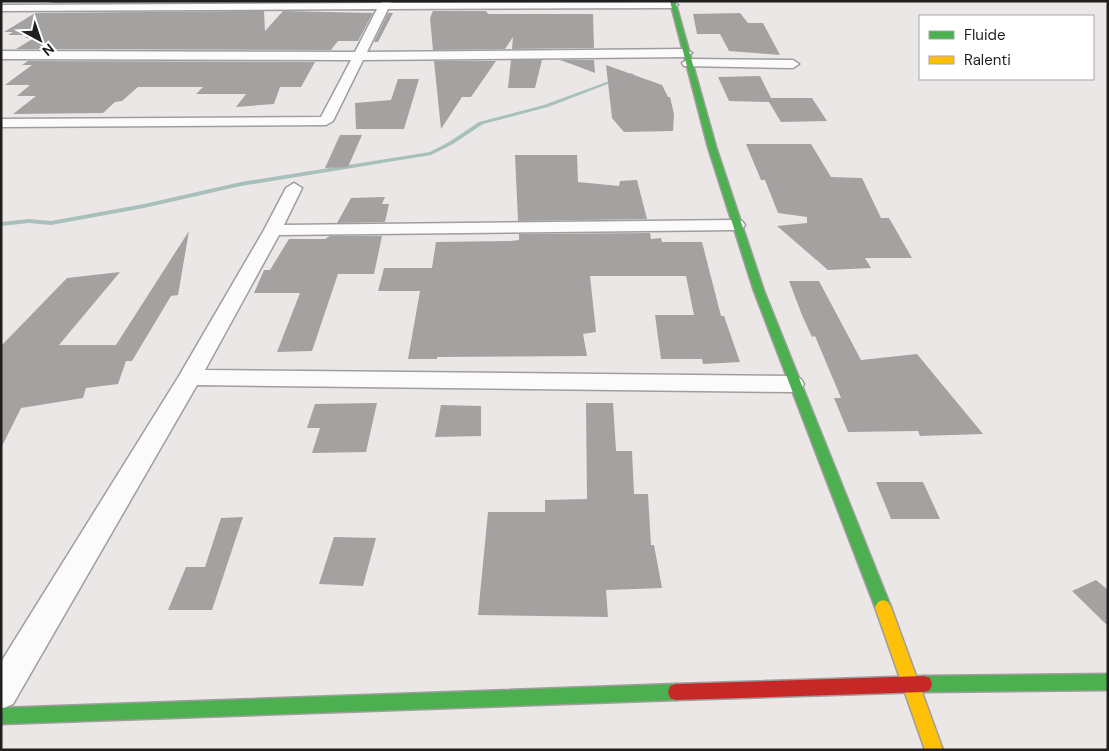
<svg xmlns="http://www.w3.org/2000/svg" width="1109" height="751" viewBox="0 0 1109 751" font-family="'DM Sans',sans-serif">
	<rect width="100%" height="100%" fill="#ebe7e7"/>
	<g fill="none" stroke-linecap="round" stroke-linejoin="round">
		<!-- stream -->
		<path fill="#a7c0bb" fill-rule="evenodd" d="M 631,73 L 634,74 L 548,107 L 483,124 L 453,144 L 431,155 L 241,186 L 144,208 L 51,225 L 29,223 L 1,226 L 1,222 L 29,219 L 51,221 L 144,204 L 241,182 L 430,152 L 449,142 L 479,122 L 544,105 Z"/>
	</g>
	<!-- building -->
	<g fill="#a4a1a1">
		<path d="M 53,1 L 264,1 L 264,2 L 51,3 Z"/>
		<path d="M 264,11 L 265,31 L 283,11 L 373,13 L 358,41 L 338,41 L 331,50 L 16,49 L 34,38 L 25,38 L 29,35 L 8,35 L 13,32 L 4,32 L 35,13 Z"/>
		<path d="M 433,11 L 486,11 L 488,14 L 593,14 L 594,48 L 512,49 L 513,37 L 505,49 L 433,50 L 430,18 Z"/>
		<path d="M 388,13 L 393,13 L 378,42 L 374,42 Z"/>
		<path d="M 740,13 L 748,23 L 763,23 L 780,55 L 729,51 L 720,34 L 697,34 L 693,14 Z"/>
		<path d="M 511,60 L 542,60 L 535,88 L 508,88 Z"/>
		<path d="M 560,60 L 594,60 L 595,73 L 574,65 Z"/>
		<path d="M 28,61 L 315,62 L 301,87 L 280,87 L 274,104 L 236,107 L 246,94 L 196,94 L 203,87 L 138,87 L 122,101 L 115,102 L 103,113 L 13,114 L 36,96 L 17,96 L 30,85 L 5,85 L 32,65 L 22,65 Z"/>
		<path d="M 434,61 L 496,61 L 471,97 L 462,97 L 441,129 Z"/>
		<path d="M 606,65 L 662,85 L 668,97 L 670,97 L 674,114 L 673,131 L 624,132 L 612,118 Z"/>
		<path d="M 760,76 L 771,98 L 812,98 L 827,121 L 781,122 L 769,102 L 729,101 L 718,77 Z"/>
		<path d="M 398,79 L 419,79 L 404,129 L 356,129 L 355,103 L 391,100 Z"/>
		<path d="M 340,135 L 362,135 L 348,167 L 325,168 Z"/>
		<path d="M 746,144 L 811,144 L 831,177 L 862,178 L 881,218 L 889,218 L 912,258 L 865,258 L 871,268 L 828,270 L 777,226 L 807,223 L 807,217 L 778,213 L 765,180 L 761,180 Z"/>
		<path d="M 515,155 L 577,155 L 578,182 L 619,186 L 620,181 L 637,180 L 647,219 L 518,221 Z"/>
		<path d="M 385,197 L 382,204 L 389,204 L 385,222 L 337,223 L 351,198 Z"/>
		<path d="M 189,231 L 178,295 L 171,296 L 132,361 L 126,361 L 118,384 L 86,388 L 83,398 L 21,408 L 1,448 L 1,346 L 67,278 L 120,272 L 59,345 L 116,345 Z"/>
		<path d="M 650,233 L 651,239 L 661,238 L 662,242 L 702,242 L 721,316 L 724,316 L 740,362 L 703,364 L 702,359 L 661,359 L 655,315 L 694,315 L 686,276 L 590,276 L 596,332 L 583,334 L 587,356 L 437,357 L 437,359 L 408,359 L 420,291 L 378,291 L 384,268 L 432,268 L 436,242 L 511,241 L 519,240 L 519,234 Z"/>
		<path d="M 330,236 L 382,236 L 374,274 L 338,274 L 312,351 L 277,352 L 300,293 L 254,293 L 264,270 L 270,270 L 289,239 L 325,239 Z"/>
		<path d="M 789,281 L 819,281 L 861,360 L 917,354 L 983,434 L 920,436 L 918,431 L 848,432 L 834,398 L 841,398 L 815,336 L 812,337 L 802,315 Z"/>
		<path d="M 377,403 L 366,452 L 312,453 L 320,428 L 307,428 L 315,404 Z"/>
		<path d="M 586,403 L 613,403 L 616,451 L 632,451 L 634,494 L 648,494 L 651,545 L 654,545 L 662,588 L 606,590 L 608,617 L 478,615 L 488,512 L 545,512 L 545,500 L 587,499 Z"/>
		<path d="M 441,405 L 481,406 L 481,436 L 435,437 Z"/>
		<path d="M 876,482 L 923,482 L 940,519 L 891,519 Z"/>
		<path d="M 243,517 L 212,610 L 168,610 L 186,567 L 205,567 L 221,518 Z"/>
		<path d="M 334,537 L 376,538 L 363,586 L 319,584 Z"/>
		<path d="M 1096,580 L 1108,590 L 1108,626 L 1072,591 Z"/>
	</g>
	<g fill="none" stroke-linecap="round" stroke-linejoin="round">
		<defs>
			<g id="street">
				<path d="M 382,1 L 392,1 L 391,3 L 673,2 L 678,5 L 673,8 L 388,9 L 367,52 L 686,49 L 692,53 L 686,57 L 363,60 L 333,121 L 326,125 L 1,127 L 1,119 L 321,117 L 351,60 L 1,59 L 1,51 L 355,52 L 377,9 L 1,11 L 1,5 L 381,3 Z"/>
				<path d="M 688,59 L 793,60 L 799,64 L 793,68 L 684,66 L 682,63 Z"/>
				<path d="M 294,183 L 302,188 L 284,225 L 736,220 L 742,221 L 745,225 L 742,229 L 736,230 L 279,235 L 205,370 L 793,376 L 801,379 L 804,384 L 801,389 L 793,392 L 197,385 L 13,704 L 1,709 L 1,662 L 179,376 L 264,230 L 286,188 Z"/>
			</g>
			<g id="fast">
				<path d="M 670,1 L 675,1 L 716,147 L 764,291 L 891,607 L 888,612 L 883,614 L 878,612 L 875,607 L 754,291 L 708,147 Z"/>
				<path d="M 1108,674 L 1108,690 L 924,692 L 918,690 L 916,684 L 918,678 L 924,676 Z"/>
				<path d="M 676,684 L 682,686 L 684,692 L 682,698 L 676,700 L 1,724 L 1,708 Z"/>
			</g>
			<path id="slow" d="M 883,600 L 888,602 L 891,607 L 943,750 L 925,750 L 875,607 L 878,602 Z"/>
			<path id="jam" d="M 924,676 L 930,678 L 932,684 L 930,690 L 924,692 L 676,700 L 670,698 L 668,692 L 670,686 L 676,684 Z"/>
		</defs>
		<!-- street casing -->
		<use href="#street" stroke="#a09d9d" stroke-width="3"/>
		<!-- fast casing -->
		<use href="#fast" stroke="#a09d9d" stroke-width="3"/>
		<!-- slow casing -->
		<use href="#slow" stroke="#a09d9d" stroke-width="3"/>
		<!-- jam casing -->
		<use href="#jam" stroke="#a09d9d" stroke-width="3"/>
		<!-- street -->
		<use href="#street" fill="#fcfbfb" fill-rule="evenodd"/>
		<!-- fast -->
		<use href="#fast" fill="#4caf50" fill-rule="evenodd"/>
		<!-- slow -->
		<use href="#slow" fill="#ffc107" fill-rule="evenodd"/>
		<!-- jam -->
		<use href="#jam" fill="#c62828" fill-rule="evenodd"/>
	</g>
	<!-- border -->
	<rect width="1109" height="751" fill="none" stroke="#211e1e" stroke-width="5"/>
	<!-- legend -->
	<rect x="919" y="15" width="175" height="65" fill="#ffffff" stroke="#a6a5a5"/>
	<rect x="929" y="31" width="25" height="8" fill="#4caf50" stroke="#a6a5a5"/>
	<text x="964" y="40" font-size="15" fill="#211e1e">Fluide</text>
	<rect x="929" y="56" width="25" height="8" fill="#ffc107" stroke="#a6a5a5"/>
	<text x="964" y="65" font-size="15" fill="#211e1e">Ralenti</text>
	<!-- north arrow -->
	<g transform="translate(40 40) rotate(140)" stroke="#ffffff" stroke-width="4" paint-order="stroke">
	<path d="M0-4L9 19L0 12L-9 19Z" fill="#211e1e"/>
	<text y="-8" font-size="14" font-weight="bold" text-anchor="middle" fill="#211e1e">N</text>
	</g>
</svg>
